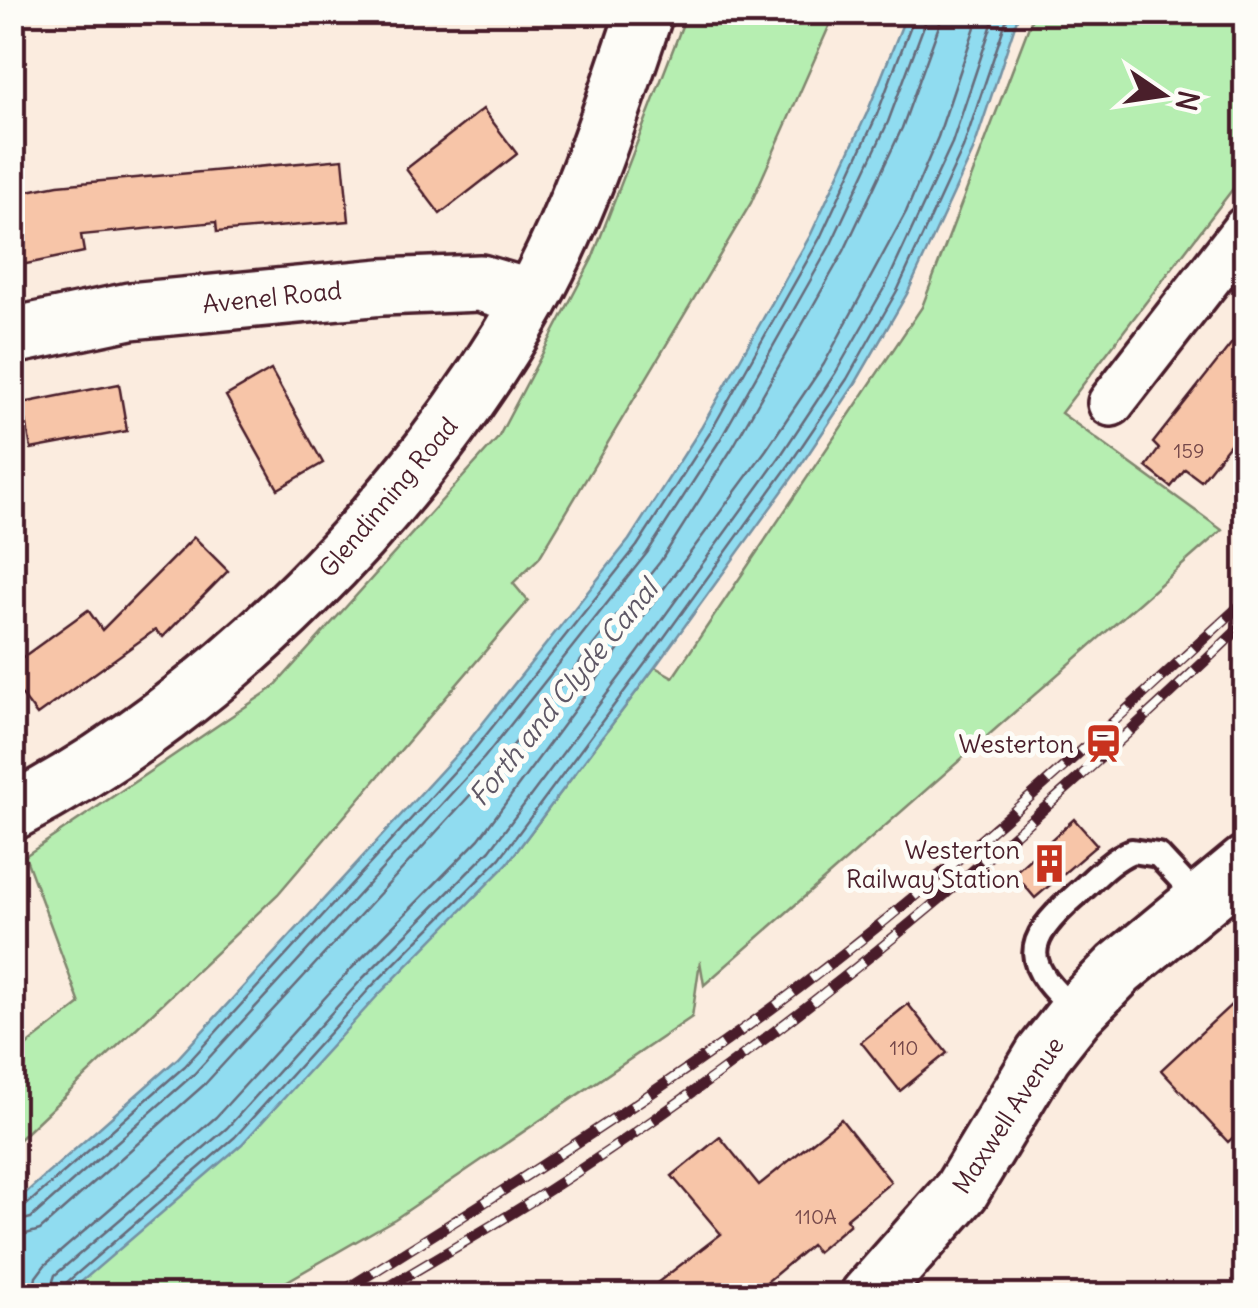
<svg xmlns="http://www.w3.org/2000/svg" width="1258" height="1308" viewBox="0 0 1258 1308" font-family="Delius,sans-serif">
	<rect width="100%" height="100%" fill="#fbecdf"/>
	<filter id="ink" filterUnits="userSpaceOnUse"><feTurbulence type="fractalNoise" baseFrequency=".01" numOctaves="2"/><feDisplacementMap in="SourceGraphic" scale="20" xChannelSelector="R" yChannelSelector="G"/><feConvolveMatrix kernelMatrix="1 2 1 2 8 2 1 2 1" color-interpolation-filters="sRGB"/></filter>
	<g filter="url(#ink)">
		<!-- green -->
		<g fill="#b6eeb1" stroke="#80866e" stroke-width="2.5">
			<path d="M 687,13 L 835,13 L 751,203 L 539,558 L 513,583 L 528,601 L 278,894 L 13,1145 L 13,1056 L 80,1004 L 25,856 L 273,688 L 498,438 L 592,259 Z"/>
			<path d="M 1034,13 L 1245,13 L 1245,173 L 1061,413 L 1222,530 L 704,985 L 700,961 L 692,1017 L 395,1219 L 263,1295 L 66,1296 L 507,864 L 655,667 L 673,677 L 922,307 Z"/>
		</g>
		<!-- water -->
		<path fill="#90dcf0" stroke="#7490a1" stroke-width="2.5" d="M 907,13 L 1019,13 L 973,151 L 907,294 L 855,384 L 797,471 L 655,667 L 507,864 L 380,993 L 242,1144 L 66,1295 L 13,1295 L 13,1204 L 177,1059 L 467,743 L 629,540 L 701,428 L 811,234 L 867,113 Z"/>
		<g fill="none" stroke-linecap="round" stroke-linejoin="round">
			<!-- shore -->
			<g stroke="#666b7a" stroke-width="2.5">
				<path d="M 12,1211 L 23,1208 L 185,1066 L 474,750 L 637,546 L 710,433 L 820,238 L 876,117 L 916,12"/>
				<path d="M 12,1223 L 31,1218 L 194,1074 L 484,758 L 647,553 L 720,440 L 831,244 L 888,122 L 929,12"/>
				<path d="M 12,1238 L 40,1230 L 205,1084 L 495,768 L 660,562 L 733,447 L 844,251 L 902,128 L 944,12"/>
				<path d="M 33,1296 L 36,1277 L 45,1265 L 216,1117 L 352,968 L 479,839 L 766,450 L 824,364 L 906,212 L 938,137 L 980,12"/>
				<path d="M 48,1296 L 55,1275 L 227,1128 L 363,978 L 490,850 L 637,654 L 779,458 L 836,372 L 887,283 L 952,143 L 996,12"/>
				<path d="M 61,1296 L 65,1284 L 235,1137 L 372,986 L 500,858 L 647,661 L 789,465 L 847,379 L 898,289 L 963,148 L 1009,12"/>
			</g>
		</g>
		<!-- building -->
		<g fill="#f7c5a8" stroke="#4a1f2b" stroke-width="2.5">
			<path d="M 483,109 L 517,154 L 440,214 L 406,169 Z"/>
			<path d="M 343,159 L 349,221 L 217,232 L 216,222 L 81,235 L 84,252 L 12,267 L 12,194 L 58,185 Z"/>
			<path d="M 1246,325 L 1246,424 L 1201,481 L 1185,469 L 1171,487 L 1146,467 L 1159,449 L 1153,443 Z"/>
			<path d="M 271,370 L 323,463 L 278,489 L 226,396 Z"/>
			<path d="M 119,384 L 127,431 L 31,449 L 23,403 Z"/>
			<path d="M 194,537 L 228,571 L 163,637 L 155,630 L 37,715 L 12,682 L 12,665 L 88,610 L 102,630 Z"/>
			<path d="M 1074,819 L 1097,845 L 1035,898 L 1014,873 Z"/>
			<path d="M 1246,991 L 1246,1126 L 1228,1142 L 1161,1070 Z"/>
			<path d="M 908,1004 L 947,1053 L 900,1091 L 861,1042 Z"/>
			<path d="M 841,1119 L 891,1182 L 846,1219 L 850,1224 L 817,1252 L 811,1245 L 750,1296 L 640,1296 L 721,1234 L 672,1176 L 720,1137 L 759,1185 Z"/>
		</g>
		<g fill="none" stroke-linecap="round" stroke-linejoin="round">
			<defs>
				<path id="lane" d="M 1077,1012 C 1023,964 1020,944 1076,895 C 1093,880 1110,860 1132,851 L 1158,855 L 1200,900"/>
				<path id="street" d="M 1111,403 L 1246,229"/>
				<g id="secondary">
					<path d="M 12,336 L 130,311 L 382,287 L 480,283 L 531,298"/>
					<path d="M 12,812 C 218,706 417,502 530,301 C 580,211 612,110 645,12"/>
					<path d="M 868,1296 L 961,1191 L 1043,1055 L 1077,1012 L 1119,969 L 1246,864"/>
				</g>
			</defs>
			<!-- lane casing -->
			<use href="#lane" stroke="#4a1f2b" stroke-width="30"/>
			<!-- street casing -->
			<use href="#street" stroke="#4a1f2b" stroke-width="52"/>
			<!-- secondary casing -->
			<use href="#secondary" stroke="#4a1f2b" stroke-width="62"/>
			<!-- lane -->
			<use href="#lane" stroke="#fdfcf7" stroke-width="22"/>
			<!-- street -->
			<use href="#street" stroke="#fdfcf7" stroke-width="45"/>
			<!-- secondary -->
			<use href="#secondary" stroke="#fdfcf7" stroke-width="55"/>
			<defs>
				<g id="rail">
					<path d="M 335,1296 C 483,1204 630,1112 771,1009 C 939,885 1092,742 1246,600"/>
					<path d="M 374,1296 C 432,1260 492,1227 549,1190 C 801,1028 1030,829 1246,622"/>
				</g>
			</defs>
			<!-- rail casing -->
			<use href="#rail" stroke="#4a1f2b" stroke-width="11"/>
			<!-- rail -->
			<use href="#rail" stroke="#fdfcf7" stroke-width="8" stroke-dasharray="22" stroke-linecap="butt"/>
		</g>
	</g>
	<!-- icons -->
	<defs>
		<symbol id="station-bare" viewBox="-9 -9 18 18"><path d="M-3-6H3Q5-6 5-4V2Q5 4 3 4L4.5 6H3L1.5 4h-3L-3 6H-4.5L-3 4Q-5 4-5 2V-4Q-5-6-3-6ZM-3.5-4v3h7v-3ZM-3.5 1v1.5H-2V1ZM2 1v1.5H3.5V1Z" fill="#c8321e" stroke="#fdfcf7" stroke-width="2.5" paint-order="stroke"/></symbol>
		<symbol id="building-bare" viewBox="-9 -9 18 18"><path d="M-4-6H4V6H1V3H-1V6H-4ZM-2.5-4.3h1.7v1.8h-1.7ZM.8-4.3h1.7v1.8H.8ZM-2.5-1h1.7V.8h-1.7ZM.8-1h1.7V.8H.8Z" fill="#c8321e" stroke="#fdfcf7" stroke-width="2.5" paint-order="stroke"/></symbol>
	</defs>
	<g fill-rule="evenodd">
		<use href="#station-bare" x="1076" y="716" width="55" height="55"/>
		<use href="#building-bare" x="1022" y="836" width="55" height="55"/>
	</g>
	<g text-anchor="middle" stroke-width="10" stroke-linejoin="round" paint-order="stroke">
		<!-- number labels -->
		<g font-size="20" fill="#75484a">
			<text x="1189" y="458">159</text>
			<text x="904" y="1055">110</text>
			<text x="816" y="1224">110A</text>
		</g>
		<!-- street labels -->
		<g font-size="25" fill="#4a1f2b" stroke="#fdfcf7">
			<text transform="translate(272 297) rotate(-6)" y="9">Avenel Road</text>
			<text transform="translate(388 497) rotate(-50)" y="9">Glendinning Road</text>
			<text transform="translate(1008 1115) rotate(-57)" y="9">Maxwell Avenue</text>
		</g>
		<!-- poi labels -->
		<g font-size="25" fill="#4a1f2b" stroke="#fdfcf7" text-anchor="end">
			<text x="1074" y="753">Westerton</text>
			<text x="1020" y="859">Westerton<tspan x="1020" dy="29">Railway Station</tspan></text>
		</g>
		<!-- water labels -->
		<g font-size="28" font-style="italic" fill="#5f5866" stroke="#fdfcf7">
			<text transform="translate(563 693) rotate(-51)" y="10">Forth and Clyde Canal</text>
		</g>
	</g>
	<!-- margin -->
	<rect width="1258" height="1308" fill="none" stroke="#fdfcf7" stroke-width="50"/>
	<rect x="25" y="25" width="1208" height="1258" fill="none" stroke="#4a1f2b" stroke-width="4" filter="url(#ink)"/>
	<!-- north arrow -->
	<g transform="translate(1163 95) rotate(103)" stroke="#fdfcf7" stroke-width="8" paint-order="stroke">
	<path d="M0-8L18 38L0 25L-18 38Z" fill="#4a1f2b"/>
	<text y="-15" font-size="28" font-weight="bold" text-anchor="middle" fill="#4a1f2b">N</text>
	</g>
</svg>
